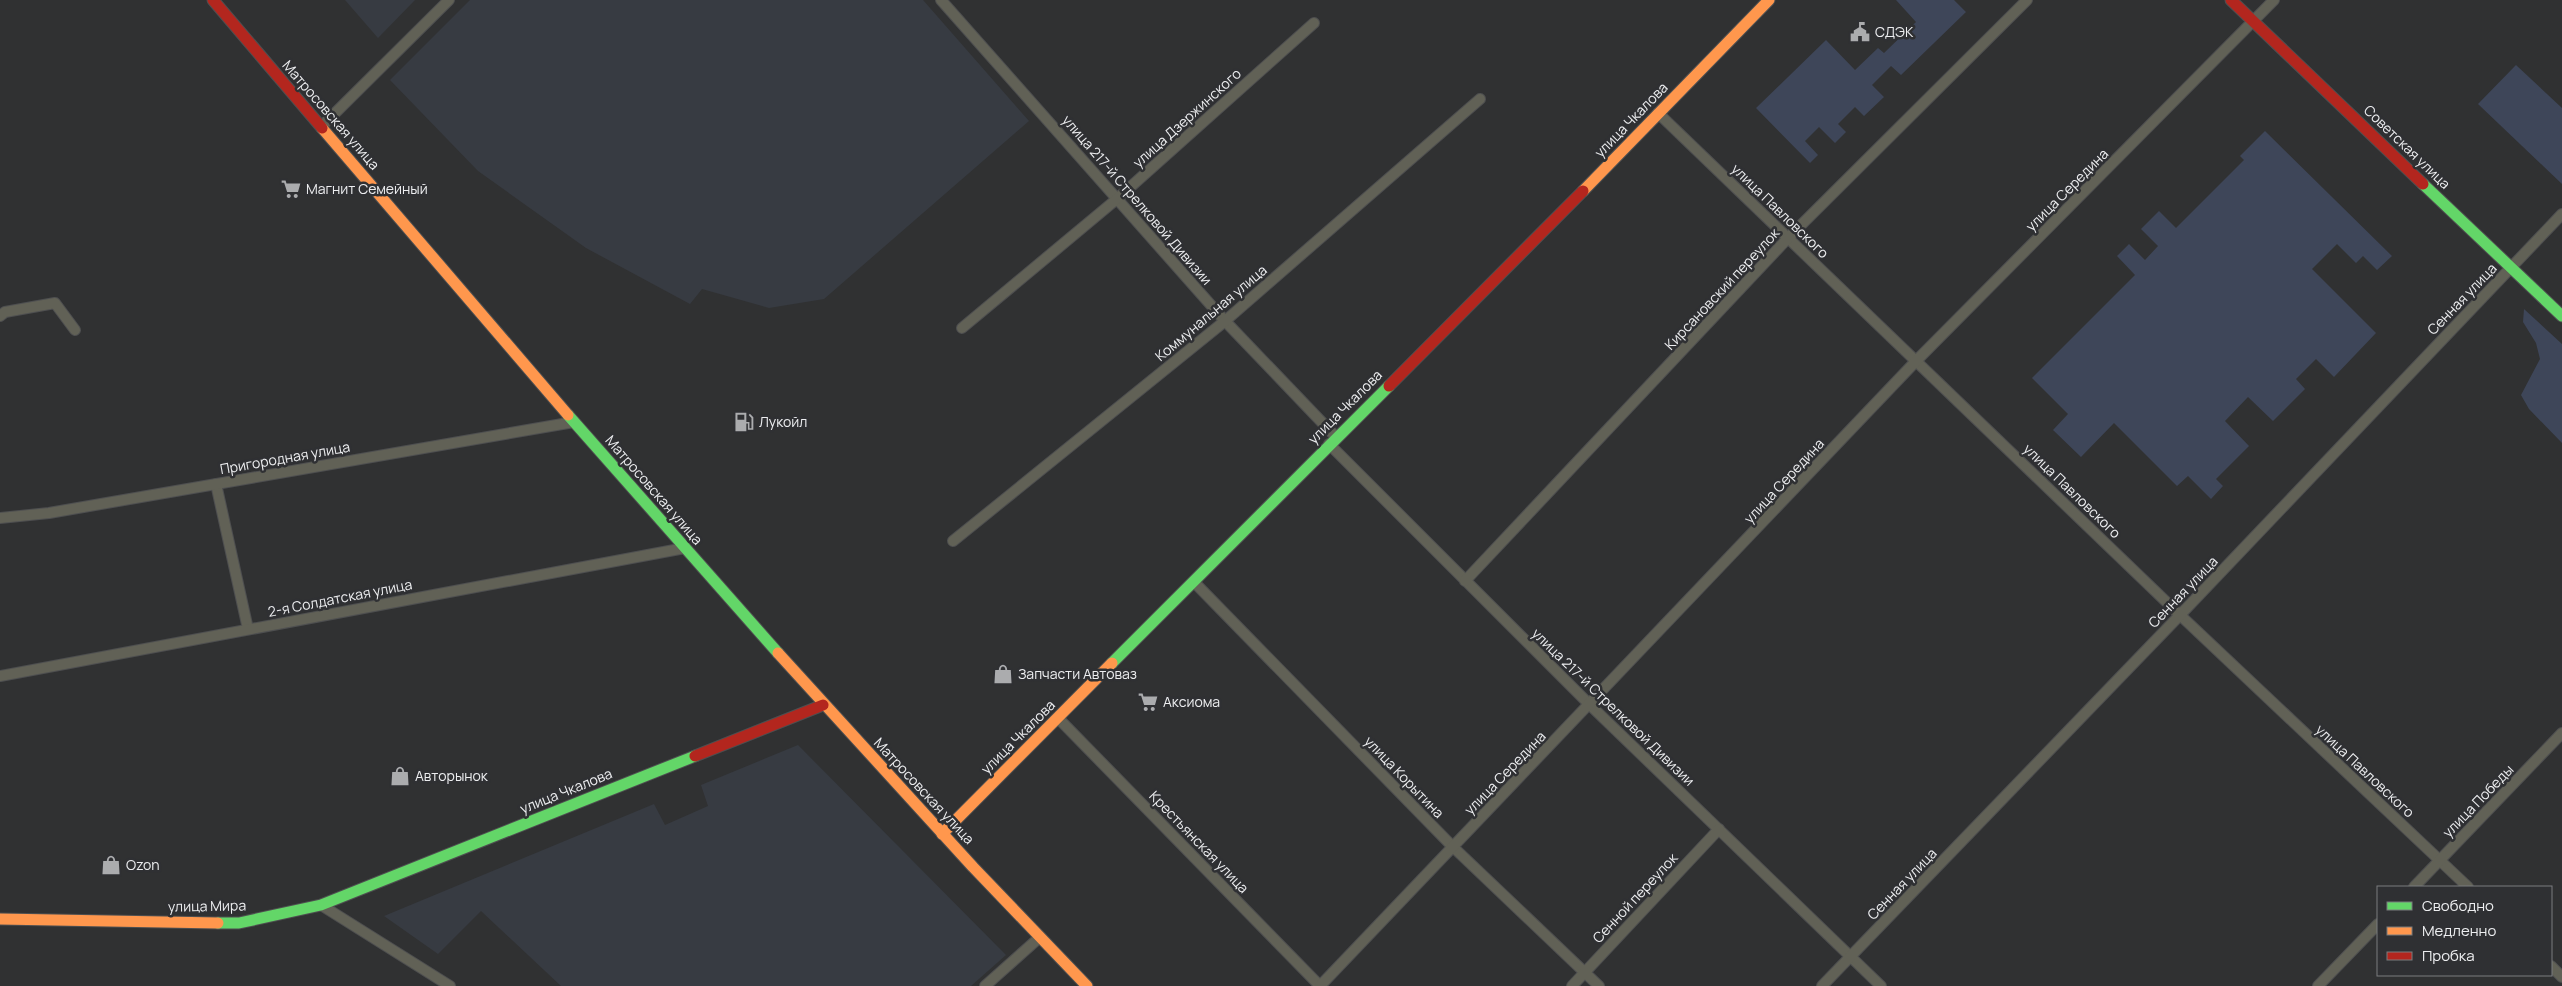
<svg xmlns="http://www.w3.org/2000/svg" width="2562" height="986" viewBox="0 0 2562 986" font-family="Manrope,sans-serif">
	<rect width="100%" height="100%" fill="#303132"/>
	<!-- built -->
	<g fill="#373b42">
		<path d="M 345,0 L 415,0 L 378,38 Z"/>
		<path d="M 470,0 L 923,0 L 1029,121 L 824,299 L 769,308 L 702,289 L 690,304 L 586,248 L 478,171 L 390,80 Z"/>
		<path d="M 798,745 L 1006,955 L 971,986 L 561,986 L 481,911 L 438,954 L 384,916 L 654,804 L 665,825 L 708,806 L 701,785 Z"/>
	</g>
	<!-- green -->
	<g fill="#3e4659">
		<path d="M 1896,0 L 1954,0 L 1966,12 L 1901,75 L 1891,66 L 1872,85 L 1884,97 L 1864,116 L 1855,107 L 1838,124 L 1846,132 L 1835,143 L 1819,127 L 1805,141 L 1818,155 L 1810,163 L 1756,108 L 1826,40 L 1855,70 L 1878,48 L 1884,53 L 1916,22 Z"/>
		<path d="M 2516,65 L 2562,108 L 2562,184 L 2478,104 Z"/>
		<path d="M 2265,131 L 2392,256 L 2377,270 L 2363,256 L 2356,263 L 2337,244 L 2312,269 L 2376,333 L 2334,377 L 2316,359 L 2296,379 L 2305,389 L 2273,421 L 2248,397 L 2225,421 L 2249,446 L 2216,479 L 2223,486 L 2211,499 L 2188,476 L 2177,486 L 2114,423 L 2081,457 L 2053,430 L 2068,414 L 2032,378 L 2135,275 L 2117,256 L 2129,244 L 2145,260 L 2158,246 L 2141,229 L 2159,211 L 2176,228 L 2244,160 L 2240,156 Z"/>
		<path d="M 2524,309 L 2562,344 L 2562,443 L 2529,409 L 2521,395 L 2540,359 L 2536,343 L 2523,322 Z"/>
	</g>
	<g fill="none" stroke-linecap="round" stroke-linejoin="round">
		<defs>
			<g id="street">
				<path d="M 941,0 L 1225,321 L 1336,437"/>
				<path d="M 1658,113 L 2180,615 L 2468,887"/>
				<path d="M 322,126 L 449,0"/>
				<path d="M 0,316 L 5,312 L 55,303 L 75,330"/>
				<path d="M 962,328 L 1118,198 L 1314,23"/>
				<path d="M 1329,444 L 1590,705 L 1881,986"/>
				<path d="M 216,484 L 248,629"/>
				<path d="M 0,518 L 49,513 L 574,422"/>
				<path d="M 953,541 L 1225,321 L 1480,99"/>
				<path d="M 1465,581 L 1788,238 L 2027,0"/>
				<path d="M 1194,582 L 1452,846 L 1599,986"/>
				<path d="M 0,676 L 685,548"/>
				<path d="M 1058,718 L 1320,986"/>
				<path d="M 2414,887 L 2562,733"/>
				<path d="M 321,905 L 450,986"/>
				<path d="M 2551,966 L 2562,977"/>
				<path d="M 985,986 L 1040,937"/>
				<path d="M 1320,986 L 1917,360 L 2274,0"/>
				<path d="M 1572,986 L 1719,829"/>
				<path d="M 1822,986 L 2180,615 L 2562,214"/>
				<path d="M 2318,986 L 2378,924"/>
			</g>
			<g id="fast">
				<path d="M 2423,184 L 2562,316"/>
				<path d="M 568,415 L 778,653"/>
				<path d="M 1112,663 L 1389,386"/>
				<path d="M 218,923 L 239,923 L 321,905 L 695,756"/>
			</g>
			<g id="slow">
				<path d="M 322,128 L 568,415"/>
				<path d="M 1583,191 L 1769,0"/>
				<path d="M 778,653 L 973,867 L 1087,986"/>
				<path d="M 942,834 L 1112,663"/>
				<path d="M 0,919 L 218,923"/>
			</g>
			<g id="jam">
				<path d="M 213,0 L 322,128"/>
				<path d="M 2231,0 L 2423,184"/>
				<path d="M 1389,386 L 1583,191"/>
				<path d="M 695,756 L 823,705"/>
			</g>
		</defs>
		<!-- street casing -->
		<use href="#street" stroke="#4e4f50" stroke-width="12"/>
		<!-- fast casing -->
		<use href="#fast" stroke="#4e4f50" stroke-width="13"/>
		<!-- slow casing -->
		<use href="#slow" stroke="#4e4f50" stroke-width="13"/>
		<!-- jam casing -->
		<use href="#jam" stroke="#4e4f50" stroke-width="13"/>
		<!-- street -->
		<use href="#street" stroke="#616156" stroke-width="10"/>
		<!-- fast -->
		<use href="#fast" stroke="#63d668" stroke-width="11"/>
		<!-- slow -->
		<use href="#slow" stroke="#ff974d" stroke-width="11"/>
		<!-- jam -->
		<use href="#jam" stroke="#b3261e" stroke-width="11"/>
	</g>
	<!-- icons -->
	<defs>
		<symbol id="civic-bare" viewBox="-9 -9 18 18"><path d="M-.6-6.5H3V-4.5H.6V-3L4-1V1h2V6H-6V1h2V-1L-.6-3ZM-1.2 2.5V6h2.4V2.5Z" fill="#abacae" stroke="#2f3033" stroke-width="2.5" paint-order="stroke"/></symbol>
		<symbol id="supermarket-bare" viewBox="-9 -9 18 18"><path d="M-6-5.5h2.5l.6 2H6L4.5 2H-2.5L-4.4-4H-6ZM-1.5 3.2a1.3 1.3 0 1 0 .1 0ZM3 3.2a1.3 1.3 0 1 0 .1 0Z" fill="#abacae" stroke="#2f3033" stroke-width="2.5" paint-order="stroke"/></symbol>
		<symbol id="fuel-bare" viewBox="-9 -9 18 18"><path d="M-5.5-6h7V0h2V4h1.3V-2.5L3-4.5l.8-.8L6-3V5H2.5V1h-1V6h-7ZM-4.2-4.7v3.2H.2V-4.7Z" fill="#abacae" stroke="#2f3033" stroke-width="2.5" paint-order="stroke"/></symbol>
		<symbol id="shop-bare" viewBox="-9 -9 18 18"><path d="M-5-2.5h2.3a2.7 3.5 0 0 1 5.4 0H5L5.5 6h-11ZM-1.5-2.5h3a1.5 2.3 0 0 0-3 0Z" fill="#abacae" stroke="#2f3033" stroke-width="2.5" paint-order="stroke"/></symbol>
	</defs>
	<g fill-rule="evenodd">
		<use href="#civic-bare" x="1846" y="18" width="28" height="28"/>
		<use href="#supermarket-bare" x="277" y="175" width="28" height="28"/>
		<use href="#fuel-bare" x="730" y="408" width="28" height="28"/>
		<use href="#shop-bare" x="989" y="660" width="28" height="28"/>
		<use href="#supermarket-bare" x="1134" y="688" width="28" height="28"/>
		<use href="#shop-bare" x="386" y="762" width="28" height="28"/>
		<use href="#shop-bare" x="97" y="851" width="28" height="28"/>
	</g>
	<g text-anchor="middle" stroke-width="5" stroke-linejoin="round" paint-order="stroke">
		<!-- poi labels -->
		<g font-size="14" fill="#edeef0" stroke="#2f3033" text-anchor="start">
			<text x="1875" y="37">СДЭК</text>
			<text x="306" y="194">Магнит Семейный</text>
			<text x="759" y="427">Лукойл</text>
			<text x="1018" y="679">Запчасти Автоваз</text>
			<text x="1163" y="707">Аксиома</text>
			<text x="415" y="781">Авторынок</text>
			<text x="126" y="870">Ozon</text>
		</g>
		<!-- street labels -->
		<g font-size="14" fill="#edeef0" stroke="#2f3033">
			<text transform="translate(331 115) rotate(49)" y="5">Матросовская улица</text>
			<text transform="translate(1187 118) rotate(-42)" y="5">улица Дзержинского</text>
			<text transform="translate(1631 120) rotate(-46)" y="5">улица Чкалова</text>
			<text transform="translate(2407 147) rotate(44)" y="5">Советская улица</text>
			<text transform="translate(2067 190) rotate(-45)" y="5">улица Середина</text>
			<text transform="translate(1137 200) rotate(49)" y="5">улица 217-й Стрелковой Дивизии</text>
			<text transform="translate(1780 211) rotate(44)" y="5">улица Павловского</text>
			<text transform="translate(1722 289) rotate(-47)" y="5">Кирсановский переулок</text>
			<text transform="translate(2462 299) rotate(-46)" y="5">Сенная улица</text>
			<text transform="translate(1211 313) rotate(-40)" y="5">Коммунальная улица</text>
			<text transform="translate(1345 407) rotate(-45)" y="5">улица Чкалова</text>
			<text transform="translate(285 458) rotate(-10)" y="5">Пригородная улица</text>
			<text transform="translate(1784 481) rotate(-47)" y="5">улица Середина</text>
			<text transform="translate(654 490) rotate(49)" y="5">Матросовская улица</text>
			<text transform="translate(2072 491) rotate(44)" y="5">улица Павловского</text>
			<text transform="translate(2183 592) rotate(-46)" y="5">Сенная улица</text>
			<text transform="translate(340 598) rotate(-11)" y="5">2-я Солдатская улица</text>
			<text transform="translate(1613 707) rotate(44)" y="5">улица 217-й Стрелковой Дивизии</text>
			<text transform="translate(1018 737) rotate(-45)" y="5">улица Чкалова</text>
			<text transform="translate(2365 771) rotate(43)" y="5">улица Павловского</text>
			<text transform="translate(1505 773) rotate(-46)" y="5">улица Середина</text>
			<text transform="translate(1404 777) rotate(46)" y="5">улица Корытина</text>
			<text transform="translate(566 791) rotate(-22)" y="5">улица Чкалова</text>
			<text transform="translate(924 791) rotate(47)" y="5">Матросовская улица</text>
			<text transform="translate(2478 801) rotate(-46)" y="5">улица Победы</text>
			<text transform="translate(1199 842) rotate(46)" y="5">Крестьянская улица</text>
			<text transform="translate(1902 884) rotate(-46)" y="5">Сенная улица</text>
			<text transform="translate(1635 898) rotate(-47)" y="5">Сенной переулок</text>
			<text transform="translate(207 906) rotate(-1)" y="5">улица Мира</text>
		</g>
	</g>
	<!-- legend -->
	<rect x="2377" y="886" width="175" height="90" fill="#2f3033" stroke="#7b7c7f"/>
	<rect x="2387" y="902" width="25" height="8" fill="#63d668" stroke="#7b7c7f"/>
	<text x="2422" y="911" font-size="15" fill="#edeef0">Свободно</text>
	<rect x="2387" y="927" width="25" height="8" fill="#ff974d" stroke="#7b7c7f"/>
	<text x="2422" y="936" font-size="15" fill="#edeef0">Медленно</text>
	<rect x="2387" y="952" width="25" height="8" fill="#b3261e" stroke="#7b7c7f"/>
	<text x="2422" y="961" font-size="15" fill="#edeef0">Пробка</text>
</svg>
